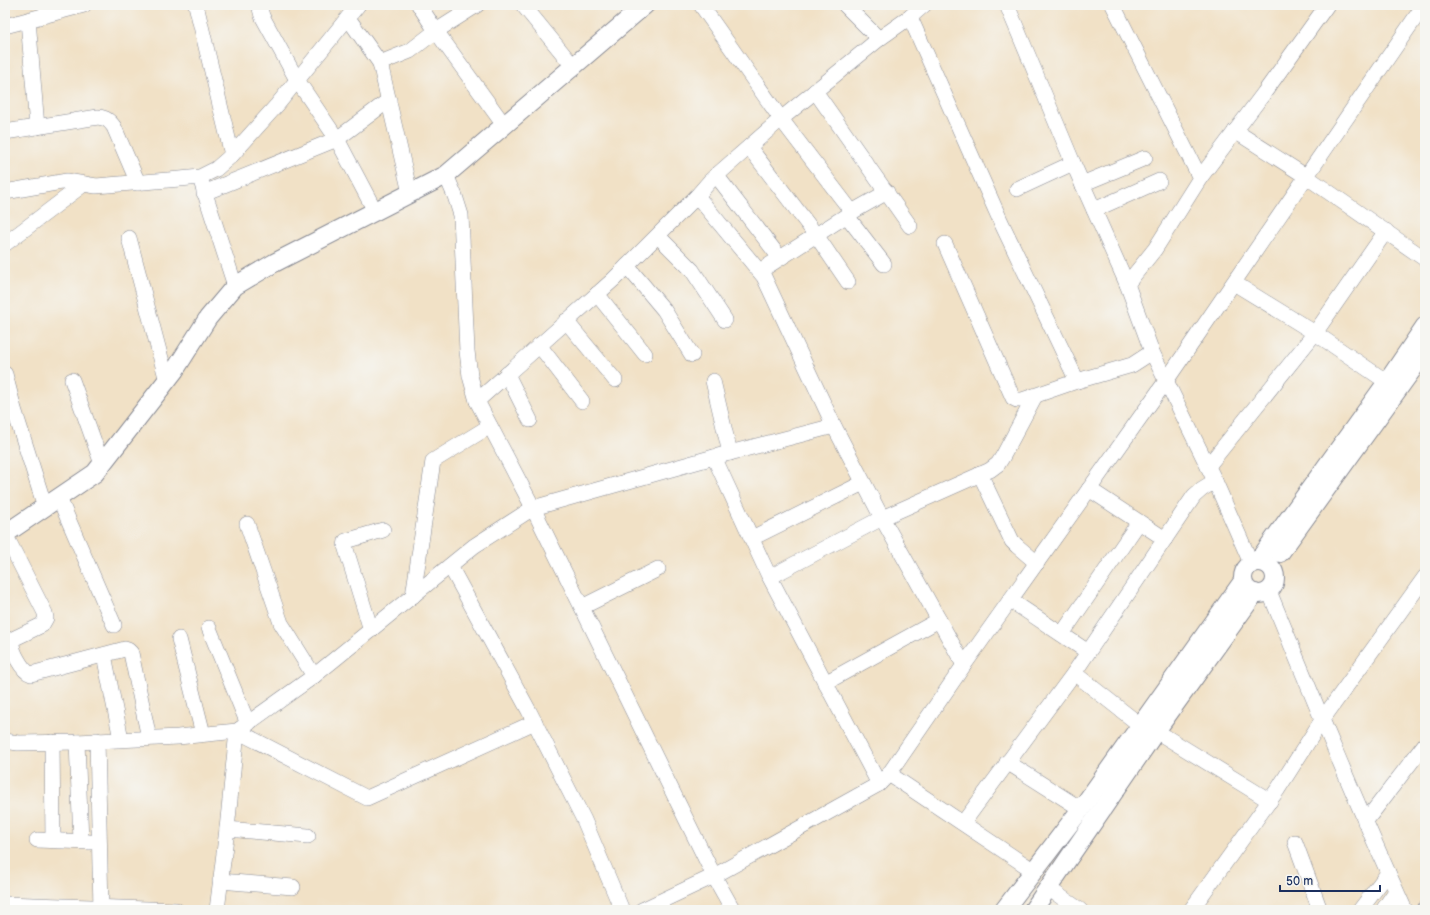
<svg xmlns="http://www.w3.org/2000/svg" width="1430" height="915" viewBox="0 0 1430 915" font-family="'Balsamiq Sans',sans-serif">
	<rect width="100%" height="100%" fill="#f6f6f2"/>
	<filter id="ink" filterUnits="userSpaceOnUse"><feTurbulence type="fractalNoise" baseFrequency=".025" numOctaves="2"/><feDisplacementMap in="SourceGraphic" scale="8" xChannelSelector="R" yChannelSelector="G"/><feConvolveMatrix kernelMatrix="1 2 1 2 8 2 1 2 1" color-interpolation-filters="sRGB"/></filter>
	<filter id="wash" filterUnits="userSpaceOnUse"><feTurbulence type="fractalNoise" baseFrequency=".012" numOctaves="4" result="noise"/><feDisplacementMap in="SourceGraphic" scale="16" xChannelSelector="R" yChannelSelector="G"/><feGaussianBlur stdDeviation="0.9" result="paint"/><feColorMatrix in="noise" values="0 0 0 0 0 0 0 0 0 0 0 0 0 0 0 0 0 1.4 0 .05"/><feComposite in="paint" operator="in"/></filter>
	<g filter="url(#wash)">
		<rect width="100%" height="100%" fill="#f1e1c6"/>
	</g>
	<g filter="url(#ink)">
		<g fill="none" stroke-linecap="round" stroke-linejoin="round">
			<defs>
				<g id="minor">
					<path d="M 196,5 L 232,155"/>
					<path d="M 259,5 L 262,16 L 297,80 L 337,139 L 375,211"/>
					<path d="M 419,5 L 436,31 L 504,125"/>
					<path d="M 523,5 L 573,66"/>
					<path d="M 701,5 L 781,119 L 852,212"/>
					<path d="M 845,5 L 879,39"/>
					<path d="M 1007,5 L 1073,163 L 1127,284 L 1152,352 L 1215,481 L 1251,563"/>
					<path d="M 1113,5 L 1200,178 L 1155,249 L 1127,284"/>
					<path d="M 910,17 L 1001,222 L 1077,381"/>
					<path d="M 348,18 L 380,63"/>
					<path d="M 28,20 L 37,127"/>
					<path d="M 5,26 L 84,5"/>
					<path d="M 815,91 L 910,226"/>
					<path d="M 1235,131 L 1307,177 L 1425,259"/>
					<path d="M 5,132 L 98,117 C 106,118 109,120 114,127 L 138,183"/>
					<path d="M 749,147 L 816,235 L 848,282"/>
					<path d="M 446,175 L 455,196 L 461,215 L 467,351 L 470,376 L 477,401 L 529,500 L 714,876 L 733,910"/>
					<path d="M 716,175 L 780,258"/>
					<path d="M 1200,178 L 1264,93 L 1327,5"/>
					<path d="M 202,184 L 235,286"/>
					<path d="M 1082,184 L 1145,158"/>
					<path d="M 1017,189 L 1073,163"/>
					<path d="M 5,192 L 67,181 L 96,186 L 180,179 L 200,177 L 216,169 L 232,155 L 277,105 L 358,5"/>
					<path d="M 204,193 L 337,139 L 389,100"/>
					<path d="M 410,193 L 380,63 L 410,51 L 436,31 L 477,5"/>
					<path d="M 697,196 L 764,277 L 834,426 L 882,518 L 964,665"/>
					<path d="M 1094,210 L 1159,181"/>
					<path d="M 847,216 L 884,264"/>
					<path d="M 658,236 L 692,270 L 725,320"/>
					<path d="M 129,238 L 167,381"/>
					<path d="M 5,244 L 84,184"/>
					<path d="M 945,244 L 1013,398 L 1017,400 L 1022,400 L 1077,381 L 1132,365 L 1152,352"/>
					<path d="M 627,266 L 664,310 L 692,355"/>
					<path d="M 760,271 L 852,212 L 887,192"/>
					<path d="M 1234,283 L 1315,333 L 1387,382"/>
					<path d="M 597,294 L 645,354"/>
					<path d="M 566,321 L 615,380"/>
					<path d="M 539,345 L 582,401"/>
					<path d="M 5,374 L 14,409 L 45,507"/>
					<path d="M 507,374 L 530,420"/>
					<path d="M 72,380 L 102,464"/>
					<path d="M 713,381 L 730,453"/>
					<path d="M 477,401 L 613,280 L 697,196 L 710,181 L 781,119 L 879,39 L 910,17 L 924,5"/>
					<path d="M 714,457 L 834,426"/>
					<path d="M 1208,466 L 1315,333 L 1386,231"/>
					<path d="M 980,474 L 1012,541 L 1017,546 L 1037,563"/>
					<path d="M 1089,489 L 1165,539"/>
					<path d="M 59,498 L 114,625"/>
					<path d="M 247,524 L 281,623 L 314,676"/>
					<path d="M 5,534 L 45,613 L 46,618 L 42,625 L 15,638 L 12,641 C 11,650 22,671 31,674 L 125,649 L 128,650 L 131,653 L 149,738"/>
					<path d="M 752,538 L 863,483"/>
					<path d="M 450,566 L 529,711 L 584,820 L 622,910"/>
					<path d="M 770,577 L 882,518 L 990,470 L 998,464 L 1003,456 L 1035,396"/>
					<path d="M 1269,591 C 1313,698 1357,805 1405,910"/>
					<path d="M 413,596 L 433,461 L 490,426"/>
					<path d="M 1010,600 L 1088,652"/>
					<path d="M 582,607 L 658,569"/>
					<path d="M 209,628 L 248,724"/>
					<path d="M 371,630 L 345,546 L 346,541 L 383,530"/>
					<path d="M 1062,634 L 1139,522"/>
					<path d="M 179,639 L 203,734"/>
					<path d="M 104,655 L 121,739"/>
					<path d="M 1074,673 L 1140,725"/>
					<path d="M 825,683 L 939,620"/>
					<path d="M 1156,731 L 1270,801"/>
					<path d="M 97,740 L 101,908"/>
					<path d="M 5,741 L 18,743 L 77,742 L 178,737 L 237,731 L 314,676 L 474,546 L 533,508 L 714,457 L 768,574 L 879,784"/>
					<path d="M 52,742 L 53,840"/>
					<path d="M 77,742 L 81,841"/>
					<path d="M 1007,762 L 1081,809"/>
					<path d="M 889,774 L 1034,871"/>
					<path d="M 1365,822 L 1425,744"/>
					<path d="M 963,823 L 1074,673 L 1194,496 L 1202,489 L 1215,481"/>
					<path d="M 227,829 L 308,836"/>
					<path d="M 37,840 L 90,842"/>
					<path d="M 1295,842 L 1320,910"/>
					<path d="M 220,881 L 293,887"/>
					<path d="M 1048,888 L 1080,910"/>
					<path d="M 5,904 L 176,910"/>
					<path d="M 217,910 L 227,829 L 237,731 L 367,798 L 535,722"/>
					<path d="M 642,910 L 714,876 L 879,784 L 889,774 L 964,665 L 1166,381 L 1424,5"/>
					<path d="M 1191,910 L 1278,789 L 1322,720 L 1425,577"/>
					<path d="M 1360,910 L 1388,873"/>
					<path d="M 1383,910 L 1396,891"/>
					<path d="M 1424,910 L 1425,909"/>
				</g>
				<g id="tertiary">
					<path d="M 5,534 L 95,473 L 175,370 L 208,318 L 235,286 L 274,263 L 446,175 L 645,5"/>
					<path d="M 1280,553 L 1425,352"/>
					<path d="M 1258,561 L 1387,382 L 1425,326"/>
					<circle cx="1259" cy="578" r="16"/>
					<path d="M 1004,910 L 1081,809 L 1243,581"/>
					<path d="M 1033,910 L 1156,731 L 1255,593"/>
				</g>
			</defs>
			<!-- minor casing -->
			<use href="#minor" stroke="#868892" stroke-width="16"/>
			<!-- tertiary casing -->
			<use href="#tertiary" stroke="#868892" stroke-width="20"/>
			<!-- minor -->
			<use href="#minor" stroke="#fff" stroke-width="15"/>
			<!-- tertiary -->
			<use href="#tertiary" stroke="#fff" stroke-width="18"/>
		</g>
	</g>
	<!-- margin -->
	<rect width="1430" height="915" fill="none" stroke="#f6f6f2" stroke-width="20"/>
	<!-- scale -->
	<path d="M1280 885v6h100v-6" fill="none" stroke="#1b2f5e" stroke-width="2"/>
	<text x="1286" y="885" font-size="12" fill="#1b2f5e" stroke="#f6f6f2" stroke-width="3" paint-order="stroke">50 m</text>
</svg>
